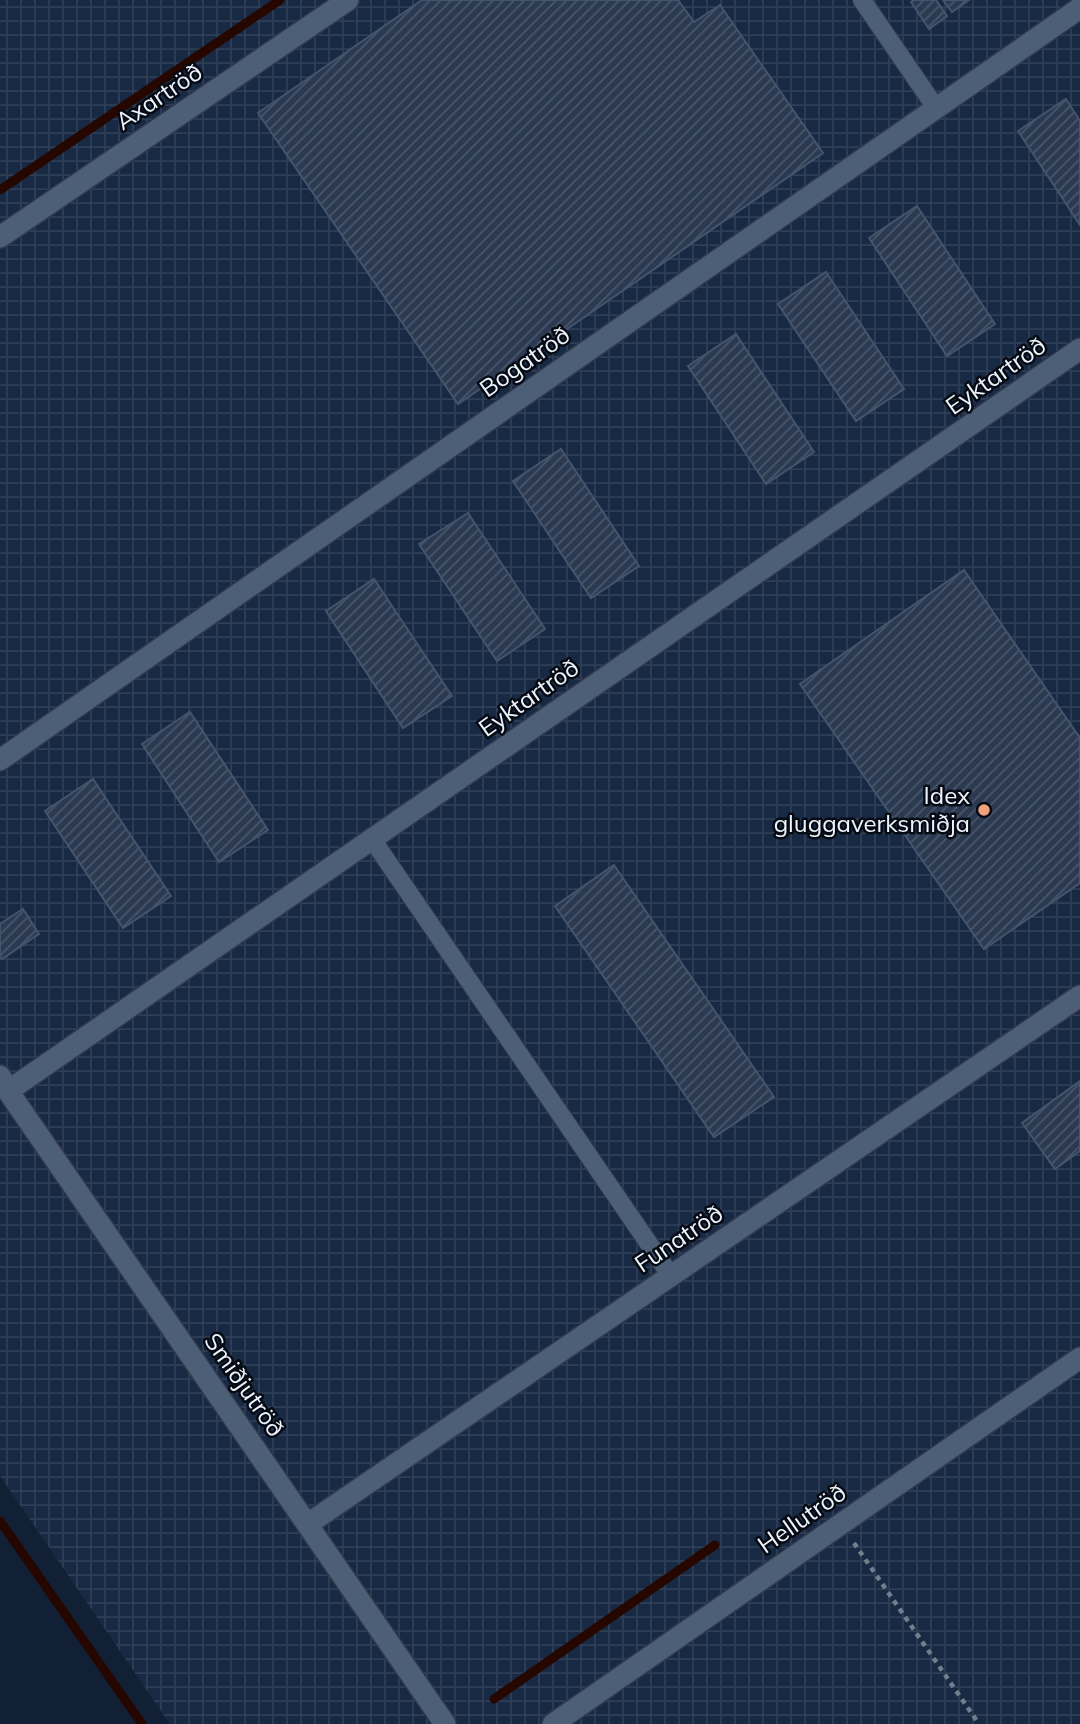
<svg xmlns="http://www.w3.org/2000/svg" width="1080" height="1724" viewBox="0 0 1080 1724" font-family="Mulish,sans-serif">
	<defs>
		<pattern id="industrial-grid" width="8" height="8" patternUnits="userSpaceOnUse" patternTransform="scale(1.75)"><rect width="8" height="8" fill="#172943"/><path d="M0 4h8M4 0v8" fill="none" stroke="#2e3e56"/></pattern>
		<pattern id="building-hatch" width="6" height="6" patternUnits="userSpaceOnUse" patternTransform="scale(1.75)"><rect width="6" height="6" fill="#2b3a51"/><path d="M-1 1l2-2M0 6l6-6M5 7l2-2" fill="none" stroke="#4a576b"/></pattern>
	</defs>
	<rect width="100%" height="100%" fill="#122035"/>
	<!-- industrial -->
	<path fill="url(#industrial-grid)" d="M 0,0 L 1080,0 L 1080,1724 L 170,1724 L 0,1476 Z"/>
	<g fill="none" stroke-linecap="round" stroke-linejoin="round">
		<!-- stream -->
		<g stroke="#250700" stroke-width="9">
			<path d="M 0,190 L 280,0"/>
			<path d="M 0,1521 L 142,1724"/>
			<path d="M 494,1699 L 715,1545"/>
		</g>
	</g>
	<!-- building -->
	<g fill="url(#building-hatch)" stroke="#44546c" stroke-width="2">
		<path d="M 422,0 L 678,0 L 694,22 L 720,5 L 823,153 L 458,404 L 258,113 Z"/>
		<path d="M 914,0 L 936,0 L 947,16 L 929,29 L 911,2 Z"/>
		<path d="M 943,0 L 969,0 L 952,12 Z"/>
		<path d="M 1066,99 L 1080,121 L 1080,225 L 1018,131 Z"/>
		<path d="M 917,206 L 995,324 L 947,356 L 869,238 Z"/>
		<path d="M 826,272 L 904,389 L 856,421 L 778,304 Z"/>
		<path d="M 736,334 L 814,452 L 766,484 L 688,366 Z"/>
		<path d="M 561,449 L 639,566 L 591,598 L 513,481 Z"/>
		<path d="M 468,513 L 545,629 L 497,661 L 419,544 Z"/>
		<path d="M 964,570 L 1080,738 L 1080,883 L 984,949 L 800,684 Z"/>
		<path d="M 374,579 L 452,696 L 403,728 L 326,611 Z"/>
		<path d="M 190,712 L 268,830 L 219,862 L 142,744 Z"/>
		<path d="M 93,779 L 171,896 L 123,928 L 45,811 Z"/>
		<path d="M 614,865 L 774,1097 L 714,1137 L 555,906 Z"/>
		<path d="M 23,909 L 39,934 L 2,959 L 0,957 L 0,924 Z"/>
		<path d="M 1080,1081 L 1080,1151 L 1055,1169 L 1022,1123 Z"/>
	</g>
	<g fill="none" stroke-linecap="round" stroke-linejoin="round">
		<defs>
			<g id="lane">
				<path d="M 862,0 L 936,108"/>
				<path d="M 372,839 L 671,1276"/>
			</g>
			<g id="street">
				<path d="M 0,237 L 348,0"/>
				<path d="M 0,760 L 1080,8"/>
				<path d="M 0,1076 L 8,1091 L 445,1724"/>
				<path d="M 8,1091 L 1080,349"/>
				<path d="M 308,1524 L 1080,996"/>
				<path d="M 553,1724 L 1080,1358"/>
			</g>
		</defs>
		<!-- lane casing -->
		<use href="#lane" stroke="#303849" stroke-width="20"/>
		<!-- street casing -->
		<use href="#street" stroke="#303849" stroke-width="24"/>
		<!-- path -->
		<path stroke="#737e8d" stroke-width="4.5" stroke-dasharray="5 5" stroke-linecap="butt" d="M 854,1543 L 979,1724"/>
		<!-- lane -->
		<use href="#lane" stroke="#4d5e77" stroke-width="18"/>
		<!-- street -->
		<use href="#street" stroke="#4d5e77" stroke-width="21"/>
	</g>
	<!-- markers -->
	<circle fill="#f1a17c" stroke="#050a13" stroke-width="2.5" cx="984" cy="810" r="7"/>
	<g text-anchor="middle" stroke-width="5" stroke-linejoin="round" paint-order="stroke">
		<!-- street labels -->
		<g font-size="24" fill="#eef4fd" stroke="#050a13">
			<text transform="translate(159 97) rotate(-34)" y="8">Axartröð</text>
			<text transform="translate(525 362) rotate(-35)" y="8">Bogatröð</text>
			<text transform="translate(996 376) rotate(-35)" y="8">Eyktartröð</text>
			<text transform="translate(529 698) rotate(-35)" y="8">Eyktartröð</text>
			<text transform="translate(679 1239) rotate(-34)" y="8">Funatröð</text>
			<text transform="translate(244 1385) rotate(55)" y="8">Smiðjutröð</text>
			<text transform="translate(802 1519) rotate(-35)" y="8">Hellutröð</text>
		</g>
		<!-- poi labels -->
		<g font-size="24" fill="#eef4fd" stroke="#050a13" text-anchor="end">
			<text x="970" y="804">Idex<tspan x="970" dy="28">gluggaverksmiðja</tspan></text>
		</g>
	</g>
</svg>
